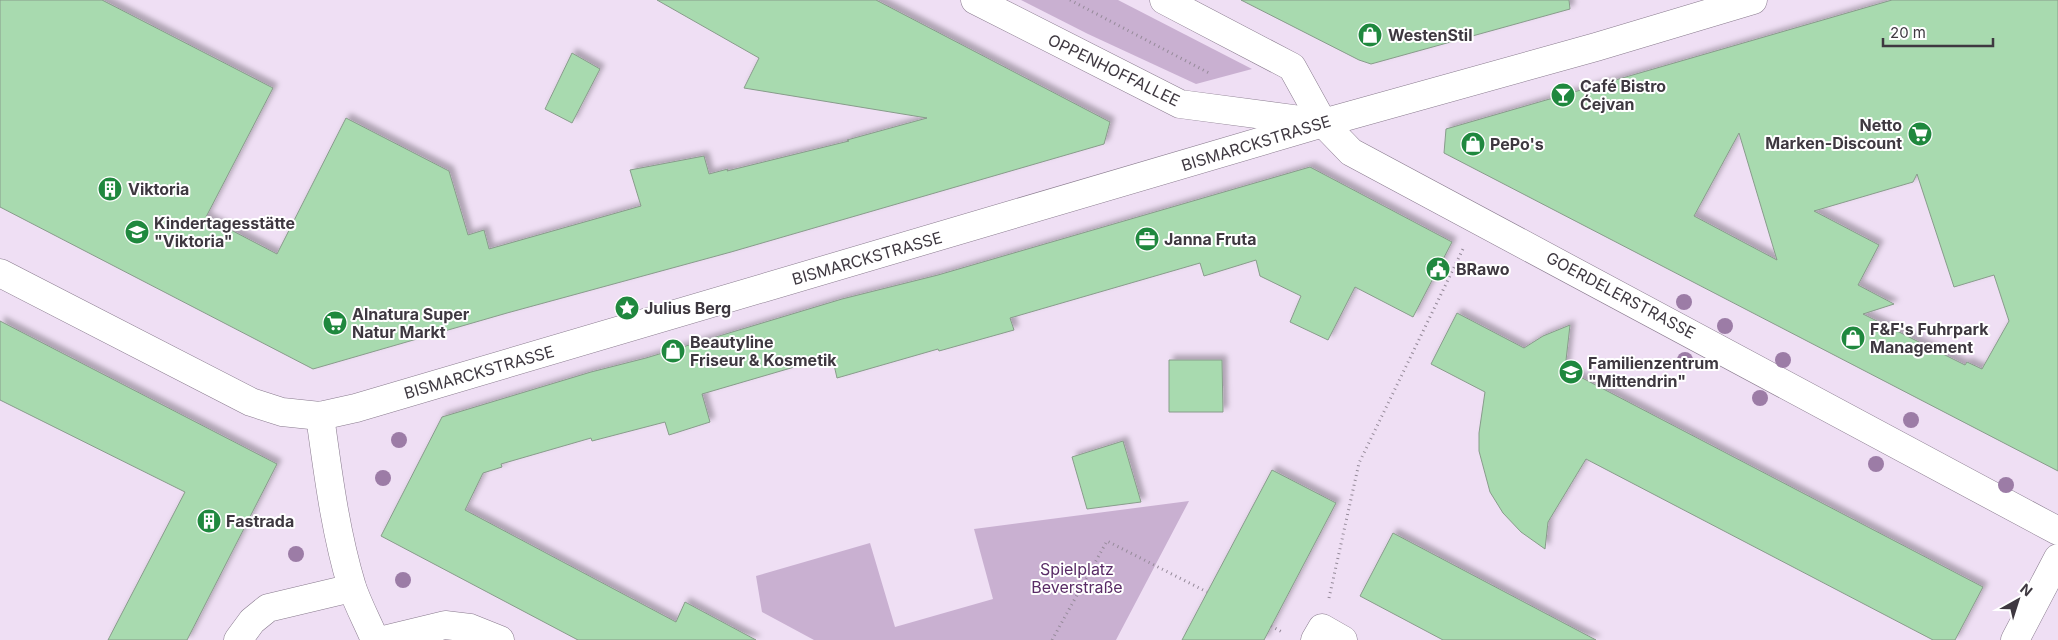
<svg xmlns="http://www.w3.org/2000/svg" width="2058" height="640" viewBox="0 0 2058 640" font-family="Inter,sans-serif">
	<defs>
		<filter id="shadow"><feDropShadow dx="4.5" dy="-4.5" stdDeviation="2.5" flood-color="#0004"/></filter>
	</defs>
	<rect width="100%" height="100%" fill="#efdff4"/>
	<!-- green -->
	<g fill="#c9b0d1">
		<path d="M 1021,0 L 1118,0 L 1252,69 L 1196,84 L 1088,34 Z"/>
		<path d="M 1189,501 L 1116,640 L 814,640 L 762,612 L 756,576 L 870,543 L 895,627 L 993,599 L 974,529 Z"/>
	</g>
	<!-- building -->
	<g fill="#a8daaf" stroke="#889c8b" fill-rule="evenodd" filter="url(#shadow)">
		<path d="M 0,0 L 102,0 L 273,88 L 206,217 L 277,254 L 346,118 L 449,171 L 468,235 L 484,230 L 489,249 L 641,206 L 630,170 L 704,156 L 709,174 L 728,169 L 727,171 L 849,141 L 847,140 L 927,118 L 744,88 L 759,58 L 657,0 L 876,0 L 1110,122 L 1104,144 L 731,252 L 507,313 L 313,369 L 0,207 Z"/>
		<path d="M 1241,0 L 1569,0 L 1570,9 L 1371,64 L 1359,60 Z"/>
		<path d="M 1892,0 L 2058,0 L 2058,471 L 1444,153 L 1446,129 ZM 1739,133 L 1777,260 L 1694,216 ZM 1917,174 L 1954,287 L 1994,275 L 2009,321 L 1982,369 L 1967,362 L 1965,365 L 1863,314 L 1894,304 L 1858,285 L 1879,245 L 1814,211 L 1913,182 Z"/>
		<path d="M 572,53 L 600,69 L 572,123 L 545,109 Z"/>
		<path d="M 1310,167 L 1452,242 L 1413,317 L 1355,287 L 1328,340 L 1290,322 L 1301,296 L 1260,276 L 1256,260 L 1204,276 L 1200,263 L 1010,318 L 1014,330 L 939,351 L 938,349 L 837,378 L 832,356 L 702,394 L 710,422 L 669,435 L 665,422 L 592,441 L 591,438 L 501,464 L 502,467 L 483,473 L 465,510 L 676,622 L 685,602 L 756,640 L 578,640 L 381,536 L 442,417 L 591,372 L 646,358 L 842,299 L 938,275 Z"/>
		<path d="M 1457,313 L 1524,348 L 1543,336 L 1570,325 L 1565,369 L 1983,587 L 1955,640 L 1933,640 L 1586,459 L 1548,522 L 1545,549 L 1521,532 L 1503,513 L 1490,492 L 1479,451 L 1479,433 L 1485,392 L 1431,364 Z"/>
		<path d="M 0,321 L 277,464 L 187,640 L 108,640 L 185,492 L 0,400 Z"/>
		<path d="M 1169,360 L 1222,360 L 1223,412 L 1169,412 Z"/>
		<path d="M 1123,441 L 1141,502 L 1087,509 L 1072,457 Z"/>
		<path d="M 1272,470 L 1336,503 L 1264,640 L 1182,640 Z"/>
		<path d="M 1393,533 L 1596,640 L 1443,640 L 1360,596 Z"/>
	</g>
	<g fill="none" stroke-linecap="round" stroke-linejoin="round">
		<defs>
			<g id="minor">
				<path d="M 0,273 L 251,402 L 282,412 L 320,416 L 356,408 L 1323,123"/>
				<path d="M 320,416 C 328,473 335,531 352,587 C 358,605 368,623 375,640"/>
				<path d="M 238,640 L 252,621 L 268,608 L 352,588"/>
				<path d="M 383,640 L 445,625 L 470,628 L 500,640"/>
				<path d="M 1315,640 L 1322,628 L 1343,640"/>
				<path d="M 2015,640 L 2058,558"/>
			</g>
			<g id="tertiary">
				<path d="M 975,0 L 1180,104 L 1323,123 L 1596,47 L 1753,0"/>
				<path d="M 1164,0 L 1292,67 L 1323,123 L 1351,152 L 2058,531"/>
			</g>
		</defs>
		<!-- minor casing -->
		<use href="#minor" stroke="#887a8d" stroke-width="29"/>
		<!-- tertiary casing -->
		<use href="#tertiary" stroke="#887a8d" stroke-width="29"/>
		<!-- path -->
		<g stroke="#958a99" stroke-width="3" stroke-dasharray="1 4" stroke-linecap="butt">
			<path d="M 1070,0 L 1209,73"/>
			<path d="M 1329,598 L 1359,463 L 1463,249"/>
			<path d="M 1271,626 L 1284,633"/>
			<path d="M 1052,640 L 1107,541 L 1207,592"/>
		</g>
		<!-- minor -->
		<use href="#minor" stroke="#fff" stroke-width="28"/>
		<!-- tertiary -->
		<use href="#tertiary" stroke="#fff" stroke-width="28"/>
	</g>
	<!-- trees -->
	<g fill="#9c7ca6">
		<circle cx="1684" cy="302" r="8"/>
		<circle cx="1725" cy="326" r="8"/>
		<circle cx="1685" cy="360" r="8"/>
		<circle cx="1783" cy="360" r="8"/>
		<circle cx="1760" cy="398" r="8"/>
		<circle cx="1911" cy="420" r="8"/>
		<circle cx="399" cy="440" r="8"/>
		<circle cx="1876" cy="464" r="8"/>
		<circle cx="383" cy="478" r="8"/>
		<circle cx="2006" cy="485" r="8"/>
		<circle cx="296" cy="554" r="8"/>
		<circle cx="403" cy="580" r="8"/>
	</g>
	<!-- icons -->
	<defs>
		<symbol id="shop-disc" viewBox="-11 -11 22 22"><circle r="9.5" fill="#1f883e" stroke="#fff"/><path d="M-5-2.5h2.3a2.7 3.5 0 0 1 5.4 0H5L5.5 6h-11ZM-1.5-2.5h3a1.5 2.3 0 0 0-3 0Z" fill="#fff"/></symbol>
		<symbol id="bar-disc" viewBox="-11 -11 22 22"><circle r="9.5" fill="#1f883e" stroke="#fff"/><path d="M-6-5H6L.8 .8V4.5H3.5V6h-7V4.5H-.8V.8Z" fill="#fff"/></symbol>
		<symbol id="supermarket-disc" viewBox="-11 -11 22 22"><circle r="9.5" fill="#1f883e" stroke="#fff"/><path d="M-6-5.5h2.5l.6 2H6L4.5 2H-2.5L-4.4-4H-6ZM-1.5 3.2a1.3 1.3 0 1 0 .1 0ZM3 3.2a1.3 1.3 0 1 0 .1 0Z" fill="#fff"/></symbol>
		<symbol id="building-disc" viewBox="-11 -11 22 22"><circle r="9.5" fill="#1f883e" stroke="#fff"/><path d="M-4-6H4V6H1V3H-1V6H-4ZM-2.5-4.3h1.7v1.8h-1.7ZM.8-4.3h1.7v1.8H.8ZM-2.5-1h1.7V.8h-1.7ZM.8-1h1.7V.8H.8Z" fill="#fff"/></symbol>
		<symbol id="school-disc" viewBox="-11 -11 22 22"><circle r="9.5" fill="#1f883e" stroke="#fff"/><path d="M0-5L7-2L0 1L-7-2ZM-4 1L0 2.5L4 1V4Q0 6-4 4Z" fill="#fff"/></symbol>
		<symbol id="office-disc" viewBox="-11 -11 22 22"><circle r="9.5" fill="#1f883e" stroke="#fff"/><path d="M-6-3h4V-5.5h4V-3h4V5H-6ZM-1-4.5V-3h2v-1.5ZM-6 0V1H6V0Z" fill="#fff"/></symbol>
		<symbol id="civic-disc" viewBox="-11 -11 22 22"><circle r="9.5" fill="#1f883e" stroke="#fff"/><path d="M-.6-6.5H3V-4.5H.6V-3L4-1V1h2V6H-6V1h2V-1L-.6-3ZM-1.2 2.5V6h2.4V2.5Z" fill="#fff"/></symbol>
		<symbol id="sight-disc" viewBox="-11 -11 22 22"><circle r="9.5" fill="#1f883e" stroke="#fff"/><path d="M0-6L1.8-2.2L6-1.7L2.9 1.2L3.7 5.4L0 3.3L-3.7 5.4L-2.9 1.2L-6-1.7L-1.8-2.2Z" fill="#fff"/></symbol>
	</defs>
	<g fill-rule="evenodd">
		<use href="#shop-disc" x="1356" y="21" width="28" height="28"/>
		<use href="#bar-disc" x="1549" y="81" width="28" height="28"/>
		<use href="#supermarket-disc" x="1906" y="120" width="28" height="28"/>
		<use href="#shop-disc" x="1459" y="130" width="28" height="28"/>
		<use href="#building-disc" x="96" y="175" width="28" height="28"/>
		<use href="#school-disc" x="123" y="218" width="28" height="28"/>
		<use href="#office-disc" x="1133" y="225" width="28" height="28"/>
		<use href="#civic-disc" x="1424" y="255" width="28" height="28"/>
		<use href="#sight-disc" x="613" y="294" width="28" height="28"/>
		<use href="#supermarket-disc" x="321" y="309" width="28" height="28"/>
		<use href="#shop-disc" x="1839" y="324" width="28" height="28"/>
		<use href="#shop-disc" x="659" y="337" width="28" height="28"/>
		<use href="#school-disc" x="1557" y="358" width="28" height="28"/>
		<use href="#building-disc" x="195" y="507" width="28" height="28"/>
	</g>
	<g text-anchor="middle" stroke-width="4" stroke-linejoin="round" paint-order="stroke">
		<!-- poi labels -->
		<g font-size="16" font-weight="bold" fill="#3e3840" stroke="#fff" text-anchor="start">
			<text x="1388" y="41">WestenStil</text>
			<text x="1580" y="92">Café Bistro<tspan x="1580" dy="18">Ćejvan</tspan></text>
			<text x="1902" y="131" text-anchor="end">Netto<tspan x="1902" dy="18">Marken-Discount</tspan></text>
			<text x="1490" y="150">PePo's</text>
			<text x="128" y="195">Viktoria</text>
			<text x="154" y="229">Kindertagesstätte<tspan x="154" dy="18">"Viktoria"</tspan></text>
			<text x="1164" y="245">Janna Fruta</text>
			<text x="1456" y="275">BRawo</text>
			<text x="644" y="314">Julius Berg</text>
			<text x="352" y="320">Alnatura Super<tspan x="352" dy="18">Natur Markt</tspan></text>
			<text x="1870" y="335">F&amp;F's Fuhrpark<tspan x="1870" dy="18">Management</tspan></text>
			<text x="690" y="348">Beautyline<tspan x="690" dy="18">Friseur &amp; Kosmetik</tspan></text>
			<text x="1588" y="369">Familienzentrum<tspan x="1588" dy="18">"Mittendrin"</tspan></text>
			<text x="226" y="527">Fastrada</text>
		</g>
		<!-- street labels -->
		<g font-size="16" fill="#3e3840" stroke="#fff">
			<text transform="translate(1114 70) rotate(26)" y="6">OPPENHOFFALLEE</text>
			<text transform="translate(1256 143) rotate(-17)" y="6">BISMARCKSTRASSE</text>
			<text transform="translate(867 258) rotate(-16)" y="6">BISMARCKSTRASSE</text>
			<text transform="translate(1621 295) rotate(28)" y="6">GOERDELERSTRASSE</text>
			<text transform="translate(479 372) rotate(-16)" y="6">BISMARCKSTRASSE</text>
		</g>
		<!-- park labels -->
		<g font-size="16" fill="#592b66" stroke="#fff">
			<text x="1077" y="575">Spielplatz<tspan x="1077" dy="18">Beverstraße</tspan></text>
		</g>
	</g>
	<!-- north arrow -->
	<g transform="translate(2018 600) rotate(39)" stroke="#ffffff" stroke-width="4" paint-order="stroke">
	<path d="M0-4L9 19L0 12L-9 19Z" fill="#3e3840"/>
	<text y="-8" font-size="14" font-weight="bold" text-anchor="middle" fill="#3e3840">N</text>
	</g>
	<!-- scale -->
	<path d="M1883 38v8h110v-8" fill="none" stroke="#3e3840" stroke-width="2.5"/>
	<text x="1890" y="38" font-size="15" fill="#3e3840" stroke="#ffffff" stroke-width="4" paint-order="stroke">20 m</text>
</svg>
